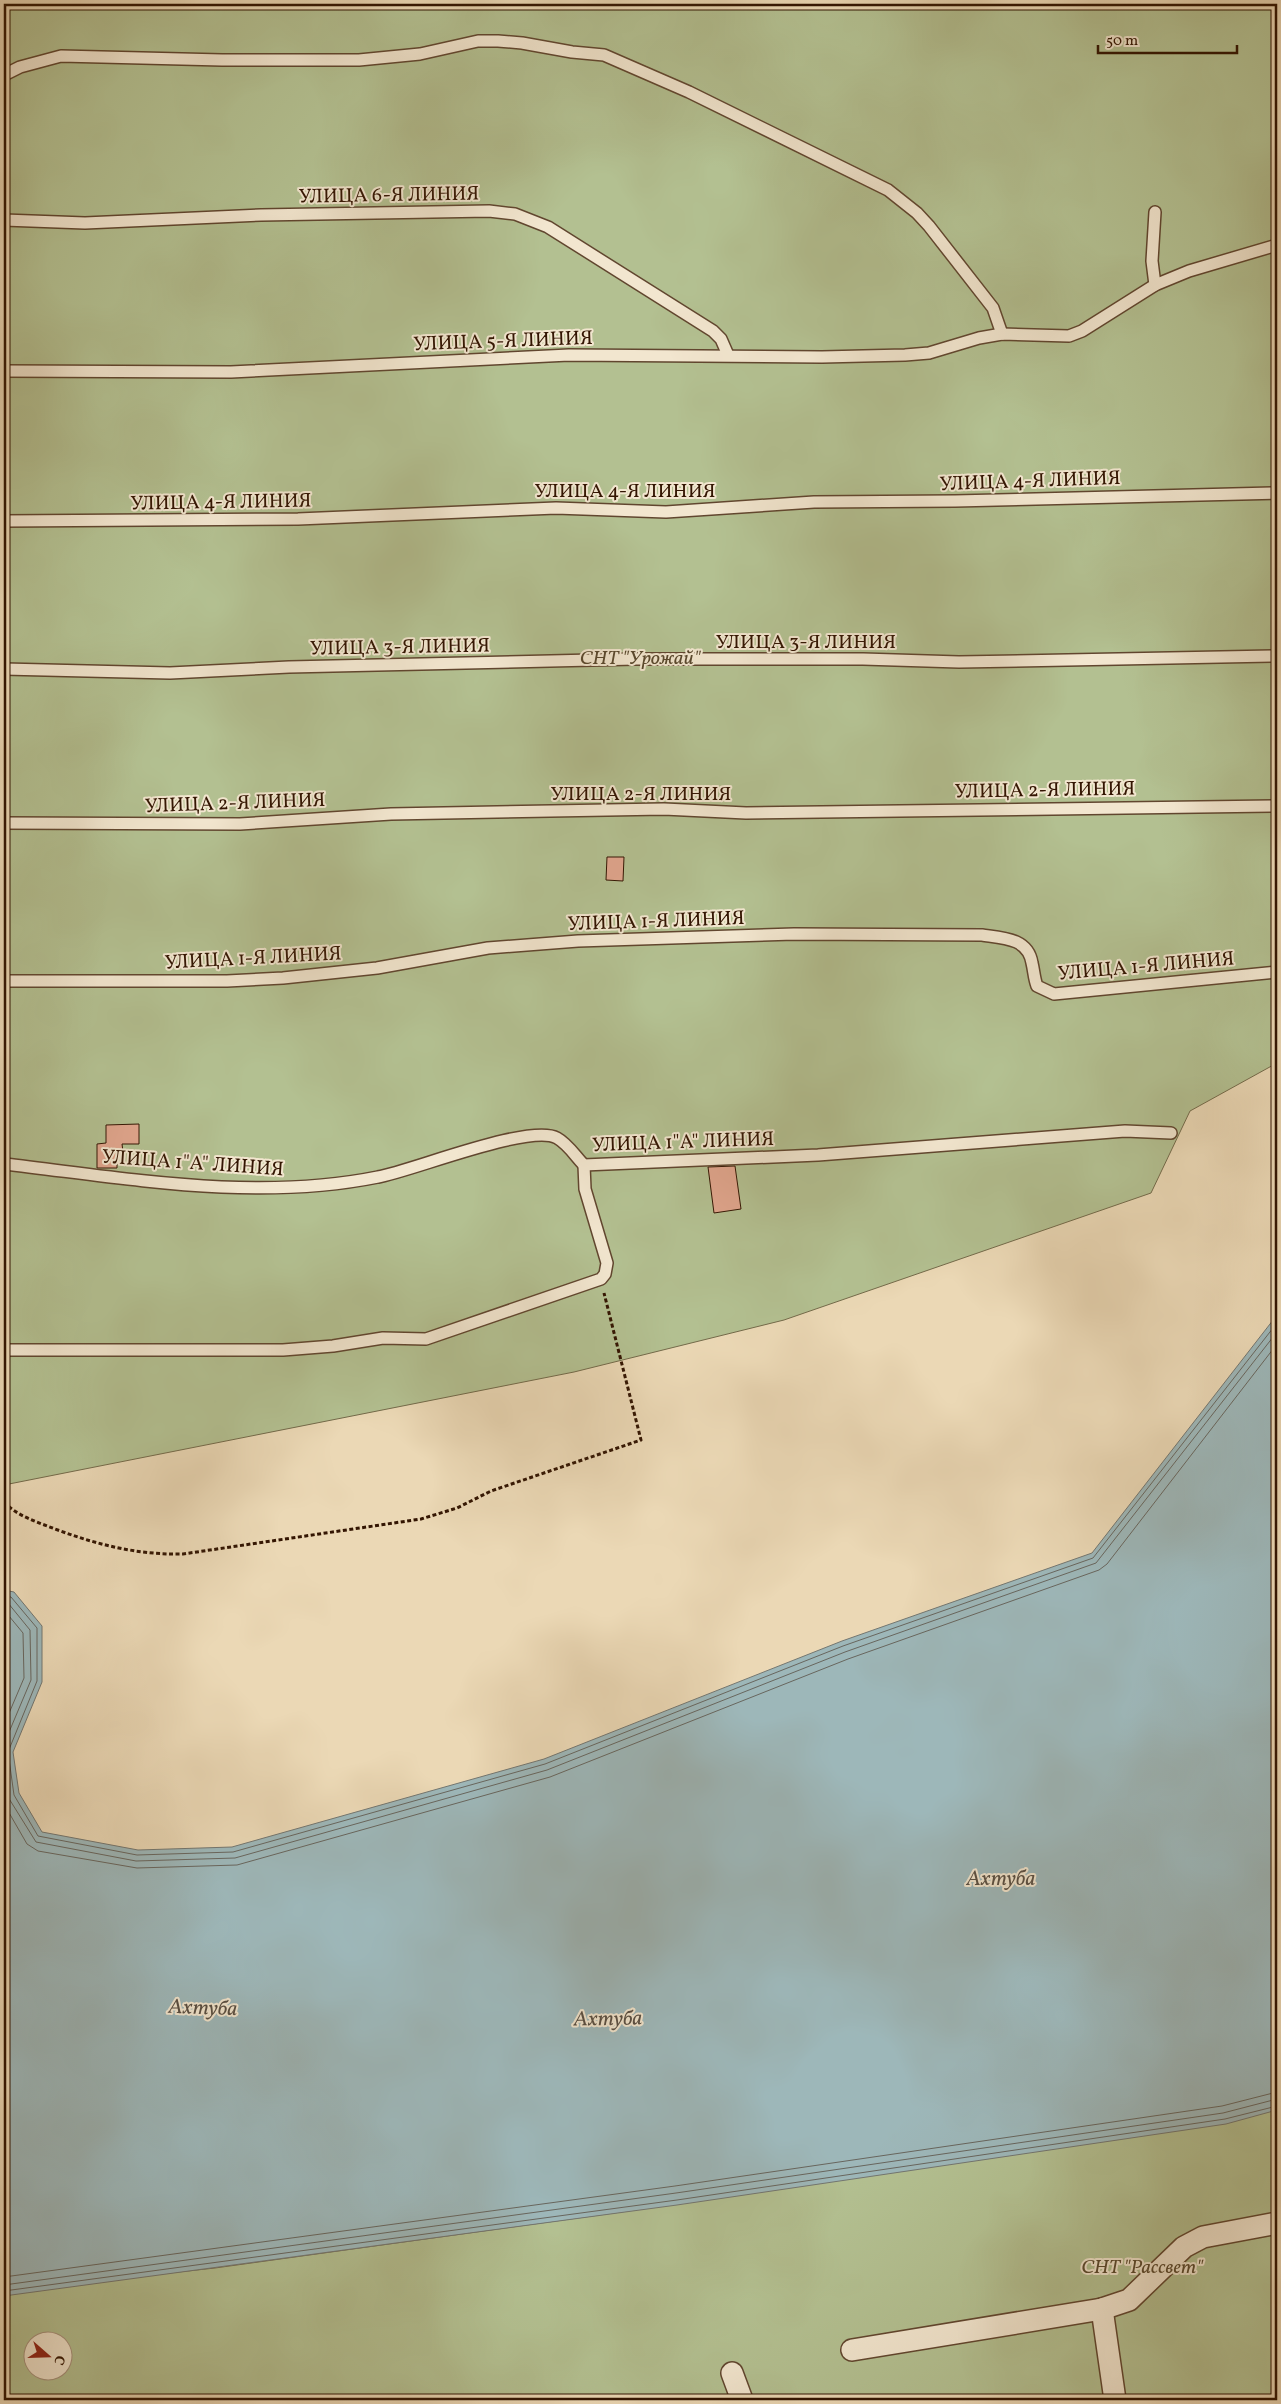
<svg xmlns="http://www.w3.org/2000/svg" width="1281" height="2404" viewBox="0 0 1281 2404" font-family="Vollkorn,serif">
	<rect width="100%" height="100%" fill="#ebd8b5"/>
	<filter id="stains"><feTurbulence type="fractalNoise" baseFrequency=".004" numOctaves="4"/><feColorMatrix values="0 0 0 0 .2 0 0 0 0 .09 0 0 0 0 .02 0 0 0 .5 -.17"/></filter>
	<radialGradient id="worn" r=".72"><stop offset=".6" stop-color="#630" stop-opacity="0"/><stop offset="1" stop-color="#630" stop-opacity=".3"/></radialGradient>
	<!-- green -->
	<g fill="#b3c091" stroke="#736a4a" fill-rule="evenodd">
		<path d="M 4,4 L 1277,4 L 1277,1063 L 1190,1111 L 1151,1193 L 784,1320 L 574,1372 L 4,1485 Z"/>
		<path d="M 1277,2109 L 1277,2400 L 4,2400 L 4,2291 L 215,2268 L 621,2212 ZM 32,2342 L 62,2342 L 62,2372 L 32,2372 Z"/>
	</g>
	<!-- water -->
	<path fill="#9db7b9" stroke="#737670" d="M 1277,1315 L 1277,2110 L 1226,2124 L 677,2205 L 4,2296 L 4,1590 L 14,1592 L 42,1626 L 42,1682 L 13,1752 L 19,1793 L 42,1832 L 138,1850 L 232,1847 L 544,1759 L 842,1641 L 1092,1553 Z"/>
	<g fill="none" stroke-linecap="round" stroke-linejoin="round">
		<!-- shore -->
		<g stroke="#68665e" stroke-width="1">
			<path d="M 4,1596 L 11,1597 L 37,1628 L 37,1681 L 8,1752 L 14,1795 L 38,1836 L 137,1855 L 233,1852 L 545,1764 L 843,1646 L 1093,1558 L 1277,1323"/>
			<path d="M 4,1602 L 8,1603 L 30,1630 L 31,1680 L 4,1744"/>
			<path d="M 4,1610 L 23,1633 L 24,1678 L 4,1725"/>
			<path d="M 4,1768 L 8,1797 L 36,1842 L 136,1861 L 235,1858 L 547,1770 L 845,1652 L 1096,1563 L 1277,1332"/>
			<path d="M 4,1804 L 27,1844 L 38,1851 L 137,1868 L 237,1865 L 550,1777 L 848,1659 L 1099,1570 L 1107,1564 L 1277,1344"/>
			<path d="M 4,2277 L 675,2186 L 1222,2106 L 1277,2092"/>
			<path d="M 4,2285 L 676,2193 L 1223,2113 L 1277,2099"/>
			<path d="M 4,2291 L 677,2200 L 1225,2119 L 1277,2106"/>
		</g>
	</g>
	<!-- building -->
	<g fill="#e1a68e" stroke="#331502">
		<path d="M 607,857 L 624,857 L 623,881 L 606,880 Z"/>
		<path d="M 139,1124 L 139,1144 L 122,1144 L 123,1152 L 117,1152 L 117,1168 L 97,1168 L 97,1144 L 106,1143 L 106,1125 Z"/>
		<path d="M 735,1166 L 741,1209 L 714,1213 L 708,1167 Z"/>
	</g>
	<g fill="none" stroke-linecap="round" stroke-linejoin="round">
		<defs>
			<g id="lane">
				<path d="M 4,75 L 20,67 L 61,56 L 222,60 L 359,60 L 420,54 L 478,41 L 498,41 L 522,43 L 572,52 L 604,55 L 689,92 L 888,190 L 917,213 L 929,226 L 993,308 L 1002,334"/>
				<path d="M 4,220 L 85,223 L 261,215 L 489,211 L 515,214 L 548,227 L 713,331 L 721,339 L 728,355"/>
				<path d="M 1155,285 L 1152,261 L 1155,212"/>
				<path d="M 4,371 L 231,372 L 569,355 L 822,357 L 905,355 L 929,353 L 979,338 L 1002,334 L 1069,336 L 1082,331 L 1155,285 L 1189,271 L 1277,245"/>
				<path d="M 4,521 L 298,519 L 556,508 L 666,512 L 814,502 L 955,501 L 1277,493"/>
				<path d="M 4,669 L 170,673 L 289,667 L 635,659 L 863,659 L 959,662 L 1277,656"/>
				<path d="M 4,823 L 240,824 L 391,814 L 664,809 L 746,813 L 1277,806"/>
				<path d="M 4,981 L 227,981 L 283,978 L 377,968 L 488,948 L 578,941 L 794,934 L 982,935 C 1003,938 1028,938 1032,963 C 1034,971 1034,978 1037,986 L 1054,994 L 1277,972"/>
				<path d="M 4,1164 C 127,1178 254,1202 378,1177 C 412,1171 530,1123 557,1138 C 568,1144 576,1157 584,1165 L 818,1155 L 1125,1131 L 1171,1133"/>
				<path d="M 4,1350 L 283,1350 L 333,1346 L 383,1338 L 426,1339 L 601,1279 L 605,1274 L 607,1263 L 585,1189 L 584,1165"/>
			</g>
			<g id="street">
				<path d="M 1102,2309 L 1115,2400"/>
				<path d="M 852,2350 L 1102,2309 L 1129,2300 L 1184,2247 L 1203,2237 L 1277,2223"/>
				<path d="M 732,2373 L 742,2400"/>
			</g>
		</defs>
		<!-- lane casing -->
		<use href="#lane" stroke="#61462f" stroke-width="14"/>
		<!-- street casing -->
		<use href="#street" stroke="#61462f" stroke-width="24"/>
		<!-- path -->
		<path stroke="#331502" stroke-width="3" stroke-dasharray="4 2.5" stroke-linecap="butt" d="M 4,1502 C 17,1516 37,1522 55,1529 C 98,1545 138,1555 183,1554 L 421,1519 L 457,1508 L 491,1491 L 641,1440 L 604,1293"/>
		<!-- lane -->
		<use href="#lane" stroke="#f2e6cf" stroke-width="11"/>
		<!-- street -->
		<use href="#street" stroke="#f2e6cf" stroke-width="21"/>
	</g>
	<g text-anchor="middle" stroke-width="4" stroke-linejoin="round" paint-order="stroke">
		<!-- street labels -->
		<g font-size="20" fill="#331502" stroke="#f2e6cf">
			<text transform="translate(389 194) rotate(-1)" y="7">УЛИЦА 6-Я ЛИНИЯ</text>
			<text transform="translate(503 340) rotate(-2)" y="7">УЛИЦА 5-Я ЛИНИЯ</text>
			<text transform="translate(1030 480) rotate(-2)" y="7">УЛИЦА 4-Я ЛИНИЯ</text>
			<text x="625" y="497">УЛИЦА 4-Я ЛИНИЯ</text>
			<text transform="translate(221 501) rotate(-1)" y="7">УЛИЦА 4-Я ЛИНИЯ</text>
			<text x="806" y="648">УЛИЦА 3-Я ЛИНИЯ</text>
			<text transform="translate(400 646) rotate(-1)" y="7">УЛИЦА 3-Я ЛИНИЯ</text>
			<text transform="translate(1045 789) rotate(-1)" y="7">УЛИЦА 2-Я ЛИНИЯ</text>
			<text x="641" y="800">УЛИЦА 2-Я ЛИНИЯ</text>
			<text transform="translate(235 802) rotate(-2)" y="7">УЛИЦА 2-Я ЛИНИЯ</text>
			<text transform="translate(656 920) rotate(-2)" y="7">УЛИЦА 1-Я ЛИНИЯ</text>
			<text transform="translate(253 957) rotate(-3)" y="7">УЛИЦА 1-Я ЛИНИЯ</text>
			<text transform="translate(1146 965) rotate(-5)" y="7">УЛИЦА 1-Я ЛИНИЯ</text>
			<text transform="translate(683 1141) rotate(-2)" y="7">УЛИЦА 1"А" ЛИНИЯ</text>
			<text transform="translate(193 1162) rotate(4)" y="7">УЛИЦА 1"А" ЛИНИЯ</text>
		</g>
		<!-- park labels -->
		<g font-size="20" font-style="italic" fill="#59482d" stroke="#f2e6cf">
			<text x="640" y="664">СНТ "Урожай"</text>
			<text x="1142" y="2273">СНТ "Рассвет"</text>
		</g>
		<!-- water labels -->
		<g font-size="21" font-style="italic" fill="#584e42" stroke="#f2e6cf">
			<text x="1001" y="1885">Ахтуба</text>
			<text transform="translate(203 2007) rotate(2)" y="7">Ахтуба</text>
			<text transform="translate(608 2018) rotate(-1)" y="7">Ахтуба</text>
		</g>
	</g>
	<!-- margin -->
	<rect width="1281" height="2404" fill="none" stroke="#ebd8b5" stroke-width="20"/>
	<rect x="5" y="5" width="1271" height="2394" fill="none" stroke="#331502" stroke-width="2.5"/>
	<rect x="10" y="10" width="1261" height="2384" fill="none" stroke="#331502"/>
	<!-- north arrow -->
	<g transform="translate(48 2356) rotate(110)"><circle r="24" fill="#f2e6cf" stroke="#a6927d"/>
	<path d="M0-4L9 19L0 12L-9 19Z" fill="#8f2418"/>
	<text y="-8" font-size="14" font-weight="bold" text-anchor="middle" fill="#331502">С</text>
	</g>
	<!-- scale -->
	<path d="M1098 45v8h139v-8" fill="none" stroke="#331502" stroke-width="2.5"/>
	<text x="1106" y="45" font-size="15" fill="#331502" stroke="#f2e6cf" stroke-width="4" paint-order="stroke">50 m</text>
	<rect width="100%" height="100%" filter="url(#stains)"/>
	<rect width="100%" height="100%" fill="url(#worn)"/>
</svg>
